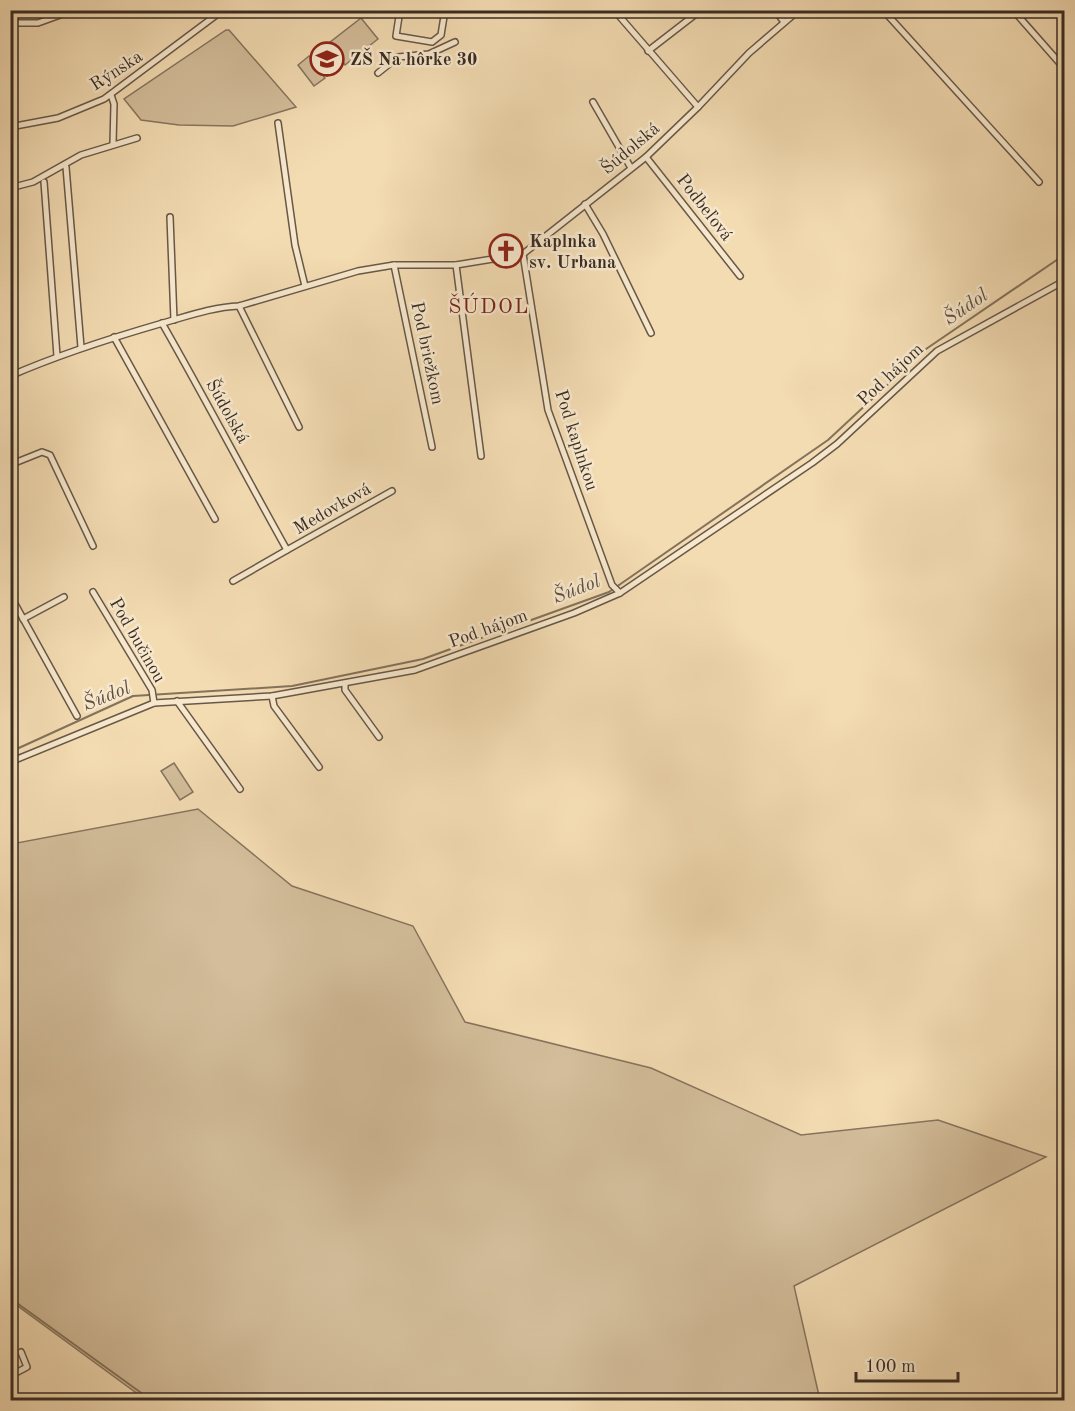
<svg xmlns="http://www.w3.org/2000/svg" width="1075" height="1411" viewBox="0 0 1075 1411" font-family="'Old Standard TT',serif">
	<rect width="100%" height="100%" fill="#f3dbb2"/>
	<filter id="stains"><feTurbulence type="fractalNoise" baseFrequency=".00333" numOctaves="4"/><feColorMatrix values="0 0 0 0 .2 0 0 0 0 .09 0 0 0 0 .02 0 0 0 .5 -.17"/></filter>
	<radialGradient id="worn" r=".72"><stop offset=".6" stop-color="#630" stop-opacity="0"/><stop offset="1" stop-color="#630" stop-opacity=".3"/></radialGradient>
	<!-- green -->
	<g fill="#d3bd9a" stroke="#86745f" stroke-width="1.5">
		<path d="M 361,18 L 378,39 L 345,65 L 329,43 Z"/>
		<path d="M 226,30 L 229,30 L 296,107 L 233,126 L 179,125 L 141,120 L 124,99 Z"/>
		<path d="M 327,44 L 342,65 L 327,76 L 312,54 Z"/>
		<path d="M 309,56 L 325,78 L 314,86 L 298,65 Z"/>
		<path d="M 174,763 L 193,792 L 180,800 L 161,771 Z"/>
		<path d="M 198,809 L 292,886 L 413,926 L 465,1022 L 651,1068 L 801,1135 L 938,1120 L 1046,1157 L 794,1286 L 820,1400 L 146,1400 L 11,1301 L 11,844 Z"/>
	</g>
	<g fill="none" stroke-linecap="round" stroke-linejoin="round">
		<!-- stream -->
		<g stroke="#83725c" stroke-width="2">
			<path d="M 10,752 L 133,696 L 292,686 L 423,659 L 609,592 L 828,440 L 926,349 L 1064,255"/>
			<path d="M 10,1298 L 151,1400"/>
		</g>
		<defs>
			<g id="minor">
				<path d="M 400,10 L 396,36 L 432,42 L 441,35 L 445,10"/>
				<path d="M 614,10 L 698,107"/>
				<path d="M 775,10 L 784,22"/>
				<path d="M 883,10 L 1039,182"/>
				<path d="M 1013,10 L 1064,68"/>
				<path d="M 10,23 L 38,23 L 74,10"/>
				<path d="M 648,51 L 701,10"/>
				<path d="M 378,73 L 398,57 L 429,54 L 455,42"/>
				<path d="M 111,95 L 114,104 L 113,144"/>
				<path d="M 593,102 L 631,168"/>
				<path d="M 278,123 L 295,245 L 305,286"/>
				<path d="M 10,127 L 58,118 L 104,99 L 223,10"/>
				<path d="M 10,130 L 13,186"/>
				<path d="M 646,157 L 740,276"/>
				<path d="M 66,167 L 81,347"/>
				<path d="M 44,182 L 57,356"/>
				<path d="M 10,188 L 33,182 L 81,155 L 137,138"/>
				<path d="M 585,204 L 603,234 L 651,333"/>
				<path d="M 170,217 L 174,320"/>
				<path d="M 523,254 L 548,410 L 612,585 L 620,593"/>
				<path d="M 394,265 L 432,447"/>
				<path d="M 456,265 L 481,456"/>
				<path d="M 239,306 L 299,427"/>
				<path d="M 162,323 C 205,398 245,475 287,550 L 392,491"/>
				<path d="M 114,337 L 215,519"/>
				<path d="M 10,376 C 60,354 111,338 163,323 C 188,316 213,307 239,306 L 358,271 L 394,265 L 456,265 L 523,254 L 646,157 L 698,107 L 749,53 L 799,10"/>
				<path d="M 10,454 L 17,462 L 42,452 L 50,455 L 93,546"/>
				<path d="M 233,581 L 287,550"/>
				<path d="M 93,592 L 152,690 L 154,703"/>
				<path d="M 10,595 L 77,716"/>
				<path d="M 23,619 L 64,597"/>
				<path d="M 345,684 L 345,690 L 379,737"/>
				<path d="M 272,696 L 274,706 L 319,767"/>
				<path d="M 177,701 L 240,789"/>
				<path d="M 10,762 L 154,703 L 272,696 L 415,670 L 574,613 L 620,593 L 812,463 L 837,444 L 937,351 L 1064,281"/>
				<path d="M 10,1376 L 27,1367 L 21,1352"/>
			</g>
		</defs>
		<!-- minor casing -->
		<use href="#minor" stroke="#685848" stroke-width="8"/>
		<!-- minor -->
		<use href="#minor" stroke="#f7e8cd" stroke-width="5"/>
	</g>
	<!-- icons -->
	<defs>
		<symbol id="school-ring" viewBox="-11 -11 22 22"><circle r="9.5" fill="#f7e8cd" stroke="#8f2418" stroke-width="1.5"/><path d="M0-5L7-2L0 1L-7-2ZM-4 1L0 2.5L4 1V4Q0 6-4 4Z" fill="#8f2418"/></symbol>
		<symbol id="church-ring" viewBox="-11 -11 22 22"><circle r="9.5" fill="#f7e8cd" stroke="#8f2418" stroke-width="1.5"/><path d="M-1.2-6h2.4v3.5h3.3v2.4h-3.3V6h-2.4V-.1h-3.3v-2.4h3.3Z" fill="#8f2418"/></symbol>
	</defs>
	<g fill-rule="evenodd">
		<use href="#school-ring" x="308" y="40" width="38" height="38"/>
		<use href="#church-ring" x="487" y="232" width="38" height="38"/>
	</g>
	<g text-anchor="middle" stroke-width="5" stroke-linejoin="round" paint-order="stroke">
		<!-- poi labels -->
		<g font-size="18" font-weight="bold" fill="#392c24" stroke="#f7e8cd" text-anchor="start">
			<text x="350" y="65">ZŠ Na hôrke 30</text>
			<text x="529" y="247">Kaplnka<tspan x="529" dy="21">sv. Urbana</tspan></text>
		</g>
		<!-- street labels -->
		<g font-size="18" fill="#392c24" stroke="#f7e8cd">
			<text transform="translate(116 70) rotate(-33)" y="6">Rýnska</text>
			<text transform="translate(630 148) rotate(-40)" y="6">Šúdolská</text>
			<text transform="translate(705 207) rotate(52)" y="6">Podbeľová</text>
			<text transform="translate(428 353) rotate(78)" y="6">Pod briežkom</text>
			<text transform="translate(890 374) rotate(-43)" y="6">Pod hájom</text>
			<text transform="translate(228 411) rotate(61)" y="6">Šúdolská</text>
			<text transform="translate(577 440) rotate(72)" y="6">Pod kaplnkou</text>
			<text transform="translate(332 508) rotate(-30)" y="6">Medovková</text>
			<text transform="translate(488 628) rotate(-20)" y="6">Pod hájom</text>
			<text transform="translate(138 640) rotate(60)" y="6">Pod bučinou</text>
		</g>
		<!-- water labels -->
		<g font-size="20" font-style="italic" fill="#5e4f40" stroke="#f7e8cd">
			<text transform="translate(965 306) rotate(-34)" y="7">Šúdol</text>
			<text transform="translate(576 588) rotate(-21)" y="7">Šúdol</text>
			<text transform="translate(106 695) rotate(-22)" y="7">Šúdol</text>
		</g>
		<!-- quarter labels -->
		<g font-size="21" letter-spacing="1.5" fill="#7a1f14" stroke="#f7e8cd">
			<text x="489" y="313">ŠÚDOL</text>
		</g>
	</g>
	<!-- margin -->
	<rect width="1075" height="1411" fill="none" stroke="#f3dbb2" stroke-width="36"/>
	<rect x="12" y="12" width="1051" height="1387" fill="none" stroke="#392c24" stroke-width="3"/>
	<rect x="18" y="18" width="1039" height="1375" fill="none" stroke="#392c24" stroke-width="1.5"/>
	<!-- scale -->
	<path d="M856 1372v9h102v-9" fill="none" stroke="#392c24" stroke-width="3"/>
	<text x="865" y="1372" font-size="18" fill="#392c24" stroke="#f7e8cd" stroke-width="4.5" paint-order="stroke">100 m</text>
	<rect width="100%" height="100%" filter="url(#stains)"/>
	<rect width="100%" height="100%" fill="url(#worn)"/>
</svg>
